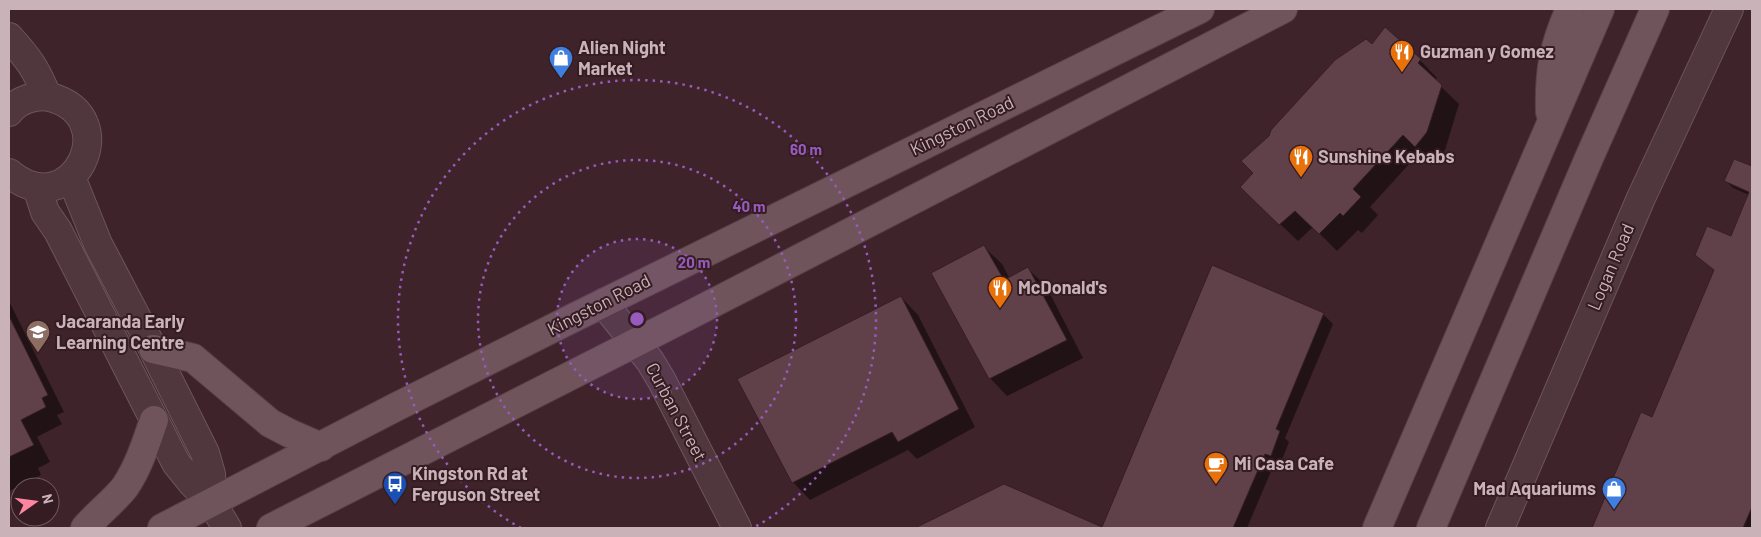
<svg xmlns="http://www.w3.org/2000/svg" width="1761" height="537" viewBox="0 0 1761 537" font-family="Barlow,sans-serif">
	<rect width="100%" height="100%" fill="#3f232a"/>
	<!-- shadow -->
	<g fill="#0007">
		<path d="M 1372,45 L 1420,60 L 1437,78 L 1435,81 L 1459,104 L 1445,150 L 1434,163 L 1421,151 L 1370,207 L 1378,215 L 1362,233 L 1358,230 L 1337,251 L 1313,227 L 1298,241 L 1259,204 Z"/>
		<path d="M 1735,161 L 1752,167 L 1752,528 L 1594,528 L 1641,413 L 1653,418 L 1715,270 L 1696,255 L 1732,238 L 1749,195 L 1733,188 L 1726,181 Z"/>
		<path d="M 984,247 L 1002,264 L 1010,279 L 1028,269 L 1046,286 L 1083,358 L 1007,396 L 990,378 Z"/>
		<path d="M 1213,267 L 1323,314 L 1333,324 L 1285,438 L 1289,442 L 1280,465 L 1275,462 L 1247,528 L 1103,528 Z"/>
		<path d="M 901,297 L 918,315 L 975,427 L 917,459 L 908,450 L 810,500 L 793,482 Z"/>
		<path d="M 9,301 L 64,412 L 57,415 L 62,424 L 37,437 L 50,462 L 38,468 L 41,475 L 9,491 Z"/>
		<path d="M 1004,485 L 1101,528 L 918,528 Z"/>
	</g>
	<!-- building -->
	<g fill="#614149" stroke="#361e24">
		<path d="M 1385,27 L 1421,59 L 1418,63 L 1442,85 L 1427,132 L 1415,147 L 1403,135 L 1353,189 L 1361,197 L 1343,216 L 1340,213 L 1319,234 L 1295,211 L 1279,225 L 1240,187 L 1253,173 L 1241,161 L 1269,136 L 1271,130 L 1335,60 L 1366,39 L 1372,44 Z"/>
		<path d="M 1734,159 L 1752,166 L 1752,507 L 1743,528 L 1592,528 L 1641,412 L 1652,417 L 1714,270 L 1695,255 L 1707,226 L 1731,236 L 1749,192 L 1724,181 Z"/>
		<path d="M 984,245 L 1004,280 L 1028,267 L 1067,340 L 989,379 L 931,273 Z"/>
		<path d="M 1212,265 L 1324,313 L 1276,429 L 1280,431 L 1271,456 L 1265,454 L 1233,528 L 915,528 L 1004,484 L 1102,527 Z"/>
		<path d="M 901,296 L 959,409 L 898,442 L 892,432 L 792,483 L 737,379 Z"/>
		<path d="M 9,316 L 48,395 L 42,398 L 46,407 L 21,420 L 34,445 L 9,457 Z"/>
	</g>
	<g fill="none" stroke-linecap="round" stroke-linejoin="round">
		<defs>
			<g id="minor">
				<path d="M 9,37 C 29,59 36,69 47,96"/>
				<path d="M 9,112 C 18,100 36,94 50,97 C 126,117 72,226 9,173"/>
				<path d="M 71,177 L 98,244 L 153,349 L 205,453 L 211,474 L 212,503"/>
				<path d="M 37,187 L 45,212 L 58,231 L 176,463 L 193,484 L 212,503 L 227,528"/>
				<path d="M 603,303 L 650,361 L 662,381 L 737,528"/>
				<path d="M 1500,528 L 1641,198 L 1729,9"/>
			</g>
			<g id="major">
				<path d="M 1550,112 C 1549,71 1553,47 1570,9"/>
				<path d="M 153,349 L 193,358 L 270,423 L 289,433 L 321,447"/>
				<path d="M 85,528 C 97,514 113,502 125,487 C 139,466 146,443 154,420"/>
				<path d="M 162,528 L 394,408 L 575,317 L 1200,9"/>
				<path d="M 271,528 L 690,315 L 1283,9"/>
				<path d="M 1377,528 L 1600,9"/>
				<path d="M 1431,528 L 1589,158 L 1655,9"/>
			</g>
		</defs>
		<!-- minor casing -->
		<use href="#minor" stroke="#6d555b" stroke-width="30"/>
		<!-- major casing -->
		<use href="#major" stroke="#584046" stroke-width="30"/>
		<!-- minor -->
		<use href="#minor" stroke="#4f373d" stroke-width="28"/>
		<!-- major -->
		<use href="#major" stroke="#6f555b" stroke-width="28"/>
	</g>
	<!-- distance rings -->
	<circle cx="637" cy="319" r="80" fill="#975bbd" fill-opacity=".12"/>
	<g fill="none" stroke="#975bbd" stroke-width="2.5" stroke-dasharray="2.5 5">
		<circle cx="637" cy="319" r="80"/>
		<circle cx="637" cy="319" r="159"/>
		<path d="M521 528A239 239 0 1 1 753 528"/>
	</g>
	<!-- icons -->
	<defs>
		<symbol id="restaurant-pin" viewBox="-11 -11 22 30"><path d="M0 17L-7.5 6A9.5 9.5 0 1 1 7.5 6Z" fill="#e8710a" stroke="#341c22"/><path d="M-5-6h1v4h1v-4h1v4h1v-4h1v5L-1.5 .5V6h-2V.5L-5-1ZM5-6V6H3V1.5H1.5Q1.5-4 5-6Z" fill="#fff"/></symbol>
		<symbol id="shop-pin" viewBox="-11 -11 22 30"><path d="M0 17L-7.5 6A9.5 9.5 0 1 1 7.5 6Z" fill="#3f7fe0" stroke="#341c22"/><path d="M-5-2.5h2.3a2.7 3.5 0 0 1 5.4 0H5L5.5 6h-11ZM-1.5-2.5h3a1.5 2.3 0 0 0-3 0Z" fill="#fff"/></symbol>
		<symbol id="school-pin" viewBox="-11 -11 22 30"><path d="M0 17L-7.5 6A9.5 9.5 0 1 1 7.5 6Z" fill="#8d6e63" stroke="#341c22"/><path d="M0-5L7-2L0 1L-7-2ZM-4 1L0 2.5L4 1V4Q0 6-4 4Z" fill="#fff"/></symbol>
		<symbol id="cafe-pin" viewBox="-11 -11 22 30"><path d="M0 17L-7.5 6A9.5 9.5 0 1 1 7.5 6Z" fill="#e8710a" stroke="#341c22"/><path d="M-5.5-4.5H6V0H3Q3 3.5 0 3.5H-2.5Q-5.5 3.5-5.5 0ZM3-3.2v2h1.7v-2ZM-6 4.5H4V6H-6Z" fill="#fff"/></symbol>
		<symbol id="bus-pin" viewBox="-11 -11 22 30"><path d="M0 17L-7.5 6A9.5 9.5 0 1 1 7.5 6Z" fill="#1a4fb4" stroke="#341c22"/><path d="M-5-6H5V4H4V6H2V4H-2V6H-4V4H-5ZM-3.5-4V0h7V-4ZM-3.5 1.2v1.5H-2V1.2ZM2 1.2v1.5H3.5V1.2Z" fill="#fff"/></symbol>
	</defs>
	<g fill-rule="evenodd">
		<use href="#restaurant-pin" x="1388" y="38" width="28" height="38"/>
		<use href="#shop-pin" x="547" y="44" width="28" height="38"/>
		<use href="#restaurant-pin" x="1287" y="143" width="28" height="38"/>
		<use href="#restaurant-pin" x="986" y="274" width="28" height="38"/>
		<use href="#school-pin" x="24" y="318" width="28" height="38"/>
		<use href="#cafe-pin" x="1202" y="450" width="28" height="38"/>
		<use href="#bus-pin" x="381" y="470" width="28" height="38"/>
		<use href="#shop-pin" x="1600" y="475" width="28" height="38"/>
	</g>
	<g text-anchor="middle" stroke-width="4" stroke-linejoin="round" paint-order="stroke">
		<!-- poi labels -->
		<g font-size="18" font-weight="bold" fill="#cab3b8" stroke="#341c22" text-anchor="start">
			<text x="578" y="54">Alien Night<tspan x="578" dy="21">Market</tspan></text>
			<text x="1420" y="58">Guzman y Gomez</text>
			<text x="1318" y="163">Sunshine Kebabs</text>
			<text x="1018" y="294">McDonald's</text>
			<text x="56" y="328">Jacaranda Early<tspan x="56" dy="21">Learning Centre</tspan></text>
			<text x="1234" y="470">Mi Casa Cafe</text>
			<text x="412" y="480">Kingston Rd at<tspan x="412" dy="21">Ferguson Street</tspan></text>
			<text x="1596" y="495" text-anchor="end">Mad Aquariums</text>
		</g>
		<!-- street labels -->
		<g font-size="18" fill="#cab3b8" stroke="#341c22">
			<text transform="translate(962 126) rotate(-26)" y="6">Kingston Road</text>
			<text transform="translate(1611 267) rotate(-67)" y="6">Logan Road</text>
			<text transform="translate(599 305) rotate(-27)" y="6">Kingston Road</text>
			<text transform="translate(676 412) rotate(62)" y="6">Curban Street</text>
		</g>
	</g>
	<circle cx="637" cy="319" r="8" fill="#975bbd" stroke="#341c22" stroke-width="2.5"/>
	<g font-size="15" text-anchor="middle" font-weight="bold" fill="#975bbd" stroke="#341c22" stroke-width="4" stroke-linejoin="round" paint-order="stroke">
		<text x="806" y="155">60 m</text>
		<text x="749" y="212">40 m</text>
		<text x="694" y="268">20 m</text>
	</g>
	<!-- border -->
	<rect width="1761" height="537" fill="none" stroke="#cab3b8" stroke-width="20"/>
	<!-- north arrow -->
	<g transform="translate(35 502) rotate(76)"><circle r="24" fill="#341c22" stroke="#70585e"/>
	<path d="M0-4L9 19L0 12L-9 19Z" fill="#fd85a0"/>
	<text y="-8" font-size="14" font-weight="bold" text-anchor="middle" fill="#cab3b8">N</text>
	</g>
</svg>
